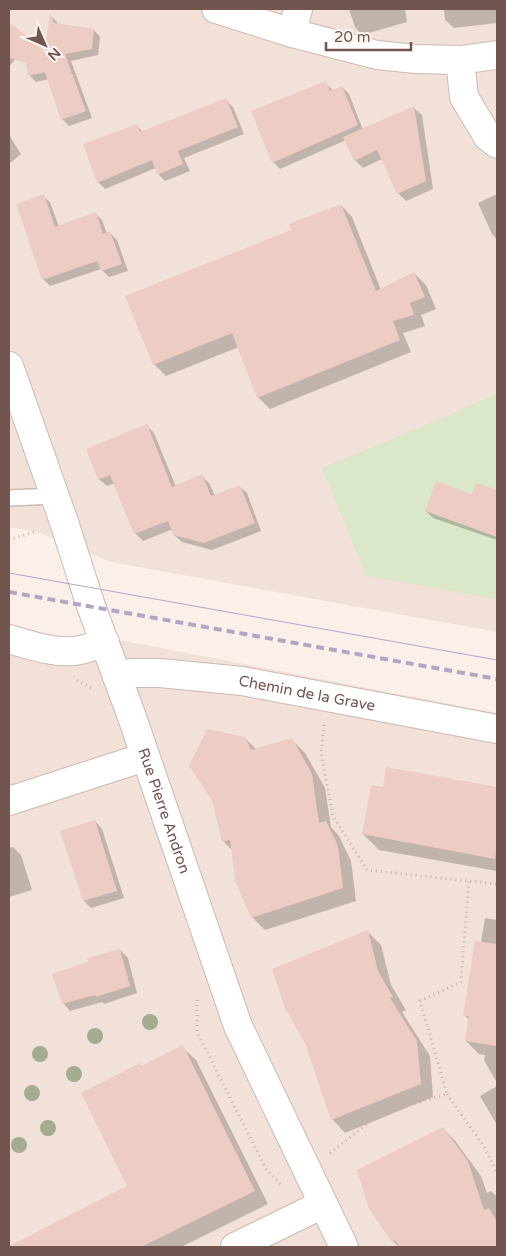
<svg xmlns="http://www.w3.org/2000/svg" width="506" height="1256" viewBox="0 0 506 1256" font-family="'Varela Round',sans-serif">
	<rect width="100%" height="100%" fill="#faf0e9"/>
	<!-- residential -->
	<g fill="#f1e1d8">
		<path d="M 9,9 L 497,9 L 497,632 L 111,562 L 37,532 L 9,527 Z"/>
		<path d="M 9,624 L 55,636 L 125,641 L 497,713 L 497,1247 L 9,1247 Z"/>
	</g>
	<!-- green -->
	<path fill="#dae7c8" d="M 497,393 L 497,599 L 366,576 L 322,468 L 445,417 Z"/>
	<!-- shadow -->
	<g fill="#0003">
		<path d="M 349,9 L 405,9 L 407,22 L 362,35 L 355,27 Z"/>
		<path d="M 444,9 L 497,9 L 497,23 L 454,28 L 445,20 Z"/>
		<path d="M 51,16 L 57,22 L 58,25 L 94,30 L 100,37 L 98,55 L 71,61 L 92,118 L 69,126 L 62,119 L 49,79 L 36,82 L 29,75 L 24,48 L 9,67 L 9,23 L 46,54 Z"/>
		<path d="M 325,82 L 333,91 L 342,87 L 349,94 L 363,130 L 414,108 L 422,115 L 433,189 L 406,201 L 398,193 L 382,159 L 363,168 L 355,160 L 346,140 L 280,169 L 273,162 Z"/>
		<path d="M 226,100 L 233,107 L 244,134 L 184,158 L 190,171 L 165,181 L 158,174 L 156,168 L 105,189 L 98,182 L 136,125 L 143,132 Z"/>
		<path d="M 9,135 L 21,154 L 9,164 Z"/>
		<path d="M 497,194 L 497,240 L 492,234 L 478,203 Z"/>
		<path d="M 43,196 L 50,202 L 59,227 L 95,213 L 102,220 L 107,234 L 110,233 L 117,240 L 128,271 L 109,277 L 101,269 L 50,286 L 43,279 Z"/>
		<path d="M 341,205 L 352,217 L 381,290 L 414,273 L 426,285 L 436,309 L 421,315 L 425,326 L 403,333 L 411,352 L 270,409 L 258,397 L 239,347 L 166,376 L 154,364 L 293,230 Z"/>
		<path d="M 146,425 L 154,433 L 176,487 L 202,476 L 209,483 L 215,496 L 239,486 L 247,493 L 261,531 L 212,550 L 182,542 L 174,535 L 173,529 L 143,541 L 135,533 L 115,483 L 107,486 L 99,479 Z"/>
		<path d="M 477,484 L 497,492 L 497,540 L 433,518 L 426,511 L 473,496 Z"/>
		<path d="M 245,738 L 257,750 L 291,739 L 305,753 L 325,788 L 331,827 L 339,836 L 351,861 L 356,901 L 265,930 L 252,917 L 232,850 L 223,841 Z"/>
		<path d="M 387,768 L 497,788 L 497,871 L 379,850 L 363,834 L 384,789 Z"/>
		<path d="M 95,821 L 102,829 L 124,898 L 91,908 L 84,901 Z"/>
		<path d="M 13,847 L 21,855 L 32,890 L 9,897 L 9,848 Z"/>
		<path d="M 485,918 L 497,920 L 497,1083 L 484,1060 L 485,1055 L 479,1054 L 466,1041 L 469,1020 L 465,1015 L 481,943 Z"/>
		<path d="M 368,932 L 381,945 L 391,985 L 406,1010 L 402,1012 L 430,1056 L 433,1097 L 345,1133 L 332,1119 L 306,1043 Z"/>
		<path d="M 120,950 L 128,958 L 137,993 L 104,1004 L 102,1002 L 70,1011 L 63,1003 Z"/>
		<path d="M 182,1047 L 196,1060 L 268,1204 L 181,1247 L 31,1247 L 27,1238 L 128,1186 L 142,1067 Z"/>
		<path d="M 497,1086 L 497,1125 L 480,1096 Z"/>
		<path d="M 443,1128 L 456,1142 L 481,1176 L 487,1193 L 491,1191 L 497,1197 L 497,1247 L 399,1247 L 393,1241 Z"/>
	</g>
	<!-- building -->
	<g fill="#edccc3">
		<path d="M 50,13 L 54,23 L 94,29 L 92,49 L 65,54 L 72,74 L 75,76 L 73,76 L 86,111 L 61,120 L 45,72 L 28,76 L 26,63 L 9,58 L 9,22 L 45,51 Z"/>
		<path d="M 326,81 L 330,91 L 342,86 L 358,125 L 272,163 L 251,111 Z"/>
		<path d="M 226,98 L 238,127 L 178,151 L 183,164 L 157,175 L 152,160 L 97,183 L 83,144 L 137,124 L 140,132 Z"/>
		<path d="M 414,106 L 426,181 L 397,194 L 377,150 L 354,161 L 343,137 Z"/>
		<path d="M 44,194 L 55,227 L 96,212 L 103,234 L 110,231 L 122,264 L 101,271 L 97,261 L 42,280 L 16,204 Z"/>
		<path d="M 341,204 L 376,291 L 414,272 L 425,297 L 410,303 L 414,315 L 393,321 L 400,340 L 257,398 L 232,333 L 153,365 L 125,296 L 291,230 L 289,224 Z"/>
		<path d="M 147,424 L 172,487 L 202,474 L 211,496 L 240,485 L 255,523 L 204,543 L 173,535 L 168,521 L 134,534 L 110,475 L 98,480 L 86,449 Z"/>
		<path d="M 436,481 L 472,494 L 476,483 L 497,490 L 497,537 L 425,511 Z"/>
		<path d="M 207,729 L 245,737 L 251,750 L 292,738 L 312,774 L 319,823 L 326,821 L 338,846 L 343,888 L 251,918 L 235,880 L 230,840 L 222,842 L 212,800 L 189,766 Z"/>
		<path d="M 386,767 L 497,787 L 497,844 L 495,859 L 362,834 L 371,785 L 383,787 Z"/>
		<path d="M 95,820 L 117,891 L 83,901 L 60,831 Z"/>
		<path d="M 368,930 L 378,971 L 393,997 L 390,998 L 417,1041 L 421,1084 L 331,1120 L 305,1043 L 285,1008 L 272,969 Z"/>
		<path d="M 475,941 L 497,944 L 497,1046 L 465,1041 L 469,1016 L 463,1016 Z"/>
		<path d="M 120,949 L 130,986 L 96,997 L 95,995 L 62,1004 L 52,974 L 88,962 L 87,958 Z"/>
		<path d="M 183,1045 L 255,1191 L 141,1247 L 9,1247 L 9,1246 L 127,1186 L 81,1093 L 140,1063 L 141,1066 Z"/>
		<path d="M 443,1127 L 468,1161 L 484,1210 L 489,1208 L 497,1222 L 497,1247 L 399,1247 L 395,1240 L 392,1242 L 369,1209 L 357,1170 Z"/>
	</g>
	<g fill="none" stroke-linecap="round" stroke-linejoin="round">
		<defs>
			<path id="service" d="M 9,498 L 55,496"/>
			<g id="minor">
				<path d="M 292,33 L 298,9"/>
				<path d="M 460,60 L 464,97 L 488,137 L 497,144"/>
				<path id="s1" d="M 9,366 L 64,522 L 91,606 L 132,717 L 238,1026 L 344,1247"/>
				<path d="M 9,639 C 30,645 52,653 74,651 C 85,650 95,646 105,642"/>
				<path id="s2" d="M 117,677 L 131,673 L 160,673 L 242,681 L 497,729"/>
				<path d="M 9,801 L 145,757"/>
				<path d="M 235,1247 L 323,1204"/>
			</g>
			<path id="tertiary" d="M 216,9 L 292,33 L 377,55 L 416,59 L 460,60 L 497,55"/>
		</defs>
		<!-- service casing -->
		<use href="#service" stroke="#ceb9b2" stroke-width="18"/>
		<!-- minor casing -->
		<use href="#minor" stroke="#ceb9b2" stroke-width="30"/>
		<!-- tertiary casing -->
		<use href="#tertiary" stroke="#ceb9b2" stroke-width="30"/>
		<!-- path -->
		<g stroke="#d2afa6" stroke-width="3" stroke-dasharray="1 4" stroke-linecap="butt">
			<path d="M 9,540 L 37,531"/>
			<path d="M 77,680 L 91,688"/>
			<path d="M 324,725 L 321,753 L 333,816 L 367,870 L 497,884"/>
			<path d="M 197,1000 L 197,1032 L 266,1169 L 282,1186"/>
			<path d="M 447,1094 L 485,1148 L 497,1173"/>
			<path d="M 330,1153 L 380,1114 L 447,1094 L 420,1001 L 461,982 L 469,881"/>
		</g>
		<!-- service -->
		<use href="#service" stroke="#fff" stroke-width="15"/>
		<!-- minor -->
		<use href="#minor" stroke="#fff" stroke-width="28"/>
		<!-- tertiary -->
		<use href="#tertiary" stroke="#fff" stroke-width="28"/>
		<!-- tram -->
		<path stroke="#b1a7c4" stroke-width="1" d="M 9,573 L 497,660"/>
		<!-- rail -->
		<path stroke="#b1a7c4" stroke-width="4" stroke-dasharray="8 5" stroke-linecap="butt" d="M 9,592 L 497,679"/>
	</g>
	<!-- trees -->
	<g fill="#a4ad90">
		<circle cx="150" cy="1022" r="8"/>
		<circle cx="95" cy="1036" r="8"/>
		<circle cx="40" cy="1054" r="8"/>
		<circle cx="74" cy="1074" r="8"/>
		<circle cx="32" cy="1093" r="8"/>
		<circle cx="48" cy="1128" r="8"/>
		<circle cx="19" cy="1145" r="8"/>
	</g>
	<g text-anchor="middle" stroke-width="4" stroke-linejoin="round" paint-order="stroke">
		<!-- street labels -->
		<g font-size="15" fill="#72554f" stroke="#fdf5ef">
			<text dy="5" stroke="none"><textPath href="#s2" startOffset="192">Chemin de la Grave</textPath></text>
			<text dy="5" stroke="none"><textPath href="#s1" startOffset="471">Rue Pierre Andron</textPath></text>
		</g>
	</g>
	<!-- border -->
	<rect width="506" height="1256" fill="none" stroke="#72554f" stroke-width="20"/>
	<!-- north arrow -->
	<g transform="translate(45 45) rotate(135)" stroke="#fdf5ef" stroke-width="4" paint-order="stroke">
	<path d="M0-4L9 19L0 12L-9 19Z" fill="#72554f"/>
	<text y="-8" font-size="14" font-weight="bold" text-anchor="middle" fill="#72554f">N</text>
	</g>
	<!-- scale -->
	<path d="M326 42v8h85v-8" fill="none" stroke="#72554f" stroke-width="2.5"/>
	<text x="334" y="42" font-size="15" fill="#72554f" stroke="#fdf5ef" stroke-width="4" paint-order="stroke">20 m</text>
</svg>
